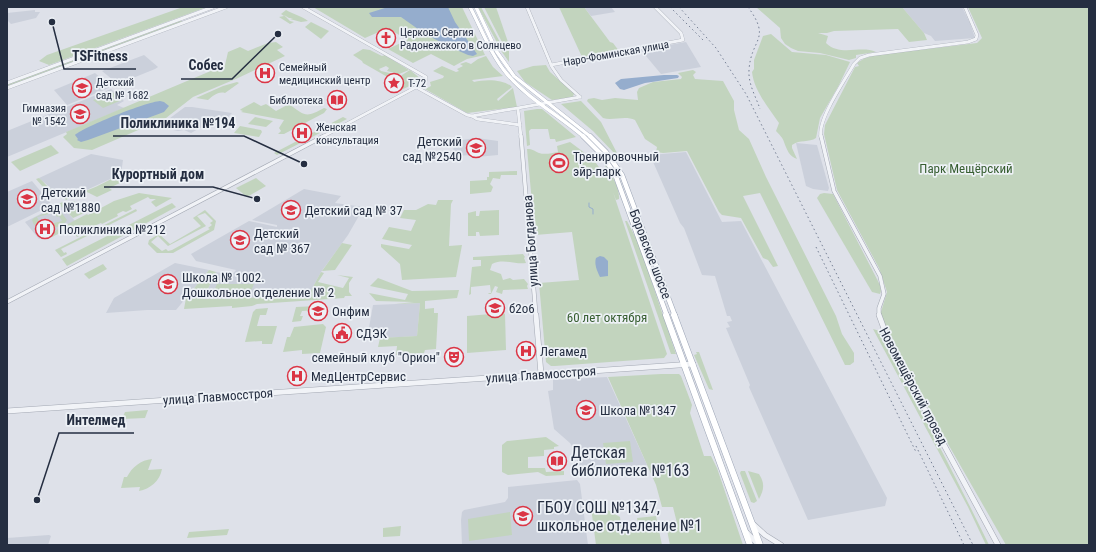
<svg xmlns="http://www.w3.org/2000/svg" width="1096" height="552" viewBox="0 0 1096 552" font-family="'Roboto Condensed',sans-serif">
	<rect width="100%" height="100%" fill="#dee1e9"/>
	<!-- built -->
	<g fill="#cbd0db">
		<path d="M 584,7 L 611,7 L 615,12 L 591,16 Z"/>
		<path d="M 902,7 L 962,7 L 970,23 L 975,38 L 935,41 L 931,36 L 924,33 Z"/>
		<path d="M 35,10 L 35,12 L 40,12 L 36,18 L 11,24 L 7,20 L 7,13 Z"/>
		<path d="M 686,42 L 701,67 L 661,74 L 641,50 Z"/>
		<path d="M 144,55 L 158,67 L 155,69 L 118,84 L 102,71 Z"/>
		<path d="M 95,73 L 111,87 L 67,105 L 54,90 Z"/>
		<path d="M 111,89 L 124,101 L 117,105 L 124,108 L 7,157 L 7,131 Z"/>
		<path d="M 185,107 L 192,107 L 232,113 L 220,125 L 214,124 L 210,128 L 200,128 L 191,133 L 184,130 L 178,131 L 158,127 Z"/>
		<path d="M 477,138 L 498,141 L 498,155 L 477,157 L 473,155 L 453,156 L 454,141 Z"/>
		<path d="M 796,143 L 817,145 L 829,188 L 828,191 L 813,189 L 806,186 Z"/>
		<path d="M 686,152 L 722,222 L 741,221 L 887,498 L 885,506 L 808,520 L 749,387 L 750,385 L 726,328 L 730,327 L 727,322 L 732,321 L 730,316 L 727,316 L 715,276 L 702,275 L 684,228 L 680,223 L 650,155 Z"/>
		<path d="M 91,154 L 123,160 L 121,174 L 80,193 L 72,194 L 53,190 L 39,178 Z"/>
		<path d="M 32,181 L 52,205 L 7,227 L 7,192 Z"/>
		<path d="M 304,189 L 341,196 L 335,203 L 364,207 L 348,235 L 321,272 L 308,296 L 203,299 L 216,272 L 232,275 L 236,270 L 196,261 L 191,254 L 249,221 L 277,227 L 277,225 L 252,220 Z"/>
		<path d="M 60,204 L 68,207 L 71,210 L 67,212 L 75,221 L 39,239 L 25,222 Z"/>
		<path d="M 175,263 L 209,270 L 176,310 L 147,310 L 106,313 L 114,298 Z"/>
		<path d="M 420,303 L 417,336 L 367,339 L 373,305 Z"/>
		<path d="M 607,377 L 647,465 L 579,469 L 575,451 L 570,443 L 554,429 L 548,391 L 553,390 L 553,380 Z"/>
		<path d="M 577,480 L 580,484 L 588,545 L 462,545 L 461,520 L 462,512 L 464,510 L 505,502 L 508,498 L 508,487 Z"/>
		<path d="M 49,535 L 51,536 L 48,545 L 7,545 L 7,538 Z"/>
	</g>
	<!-- green -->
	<g fill="#c2d4be" fill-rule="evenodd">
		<path d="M 183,7 L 207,7 L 49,65 L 39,61 L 47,55 Z"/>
		<path d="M 313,7 L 462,7 L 485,55 L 467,59 L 454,66 L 431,54 L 413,63 L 388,49 L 407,40 L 388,28 L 365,38 Z"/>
		<path d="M 478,7 L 481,7 L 502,46 L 507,48 L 505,49 L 506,51 L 509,50 L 509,62 L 502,52 Z"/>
		<path d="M 484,7 L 496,7 L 509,45 L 503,44 Z"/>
		<path d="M 559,7 L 584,7 L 610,42 L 613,43 L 619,51 L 582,57 Z"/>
		<path d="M 756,7 L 902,7 L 924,33 L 927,40 L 909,42 L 898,29 L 834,31 L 827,33 L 818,33 L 828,36 L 826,43 C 840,57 861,45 876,52 L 856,55 L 856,58 L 849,60 L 820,53 L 798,51 L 791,48 L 785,44 L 781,38 L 780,28 Z"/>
		<path d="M 968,7 L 1089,7 L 1089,545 L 1006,545 L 944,437 L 881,317 L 881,312 L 887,292 L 879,268 L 837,190 L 824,134 L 825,125 L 855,67 L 859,66 L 857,63 L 865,58 L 877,55 L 977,43 L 982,38 Z"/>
		<path d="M 286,10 C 293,14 302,16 308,21 L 301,22 L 290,19 L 293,18 L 289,18 L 284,15 L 290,21 L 294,22 L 290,24 L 279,17 L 284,16 L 281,14 Z"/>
		<path d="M 181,20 L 182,22 L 7,87 L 7,84 Z"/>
		<path d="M 311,22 L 329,31 L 321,39 L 305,27 Z"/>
		<path d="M 771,34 L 792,52 L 826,55 L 850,62 L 839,85 L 820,118 L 816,138 C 809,143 800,139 792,145 L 792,148 L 797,159 C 789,156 787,150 784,142 C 783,138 779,134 776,131 L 779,123 C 769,108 754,91 752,72 L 754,69 L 754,60 L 763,36 Z"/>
		<path d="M 276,42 L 283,47 L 277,50 L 285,56 L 238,78 L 193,97 L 166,118 L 92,150 L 74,148 L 63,137 L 67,134 L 66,132 L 225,65 L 228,52 L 240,47 L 248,51 L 268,43 Z"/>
		<path d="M 363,49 L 370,50 L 382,56 L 385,55 L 409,70 L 399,74 L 387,71 L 389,68 L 386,66 L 379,69 L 381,71 L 398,75 L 391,79 L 363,63 L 362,61 L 353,55 Z"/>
		<path d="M 486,56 L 493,67 L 503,76 L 472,80 L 474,82 C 485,79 504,79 512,87 L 497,99 L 498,101 L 513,88 L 517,107 L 467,113 L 425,89 L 431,86 L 430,82 L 443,78 L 444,76 L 433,71 L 442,66 L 456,72 L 459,71 L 457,69 L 463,66 L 460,64 L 466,62 L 471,64 L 478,59 Z"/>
		<path d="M 546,65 L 550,72 L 575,94 L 573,95 L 574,97 L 552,100 L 525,82 L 517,71 L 533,66 Z"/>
		<path d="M 410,70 L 421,79 L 414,84 L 401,90 L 398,88 L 402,75 Z"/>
		<path d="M 693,70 L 696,72 L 693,75 L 695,79 L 723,81 L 734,101 L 734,110 L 739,130 L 749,139 L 766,177 L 836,316 L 842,334 L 854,353 L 854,362 L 850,365 L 845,365 L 760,193 L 743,196 L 778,266 L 773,267 L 768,260 L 763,258 L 741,218 L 722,215 L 719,212 L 687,151 L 663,153 L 656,152 L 657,147 L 645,139 L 635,120 C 625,115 613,121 603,118 L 587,101 L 588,99 L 594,98 L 602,100 L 615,98 L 638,100 L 637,92 L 639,88 L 653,82 L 681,79 L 682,77 L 678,73 Z"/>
		<path d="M 237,82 L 239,83 L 225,93 C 218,91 213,96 208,100 L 196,98 L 223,86 Z"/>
		<path d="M 112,92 L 122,100 L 103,108 L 93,100 Z"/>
		<path d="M 581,101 L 601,122 L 618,155 L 616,155 L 593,131 L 561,104 Z"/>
		<path d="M 254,102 L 261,106 L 266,104 L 276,111 L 289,104 C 305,116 306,118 324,108 L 327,109 L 324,113 L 284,134 L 278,134 L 281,131 L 279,128 L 284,120 L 241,112 L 243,111 L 240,110 L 241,109 Z"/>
		<path d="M 537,109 L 542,109 L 576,137 L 556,142 L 555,139 L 550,139 L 548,129 L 531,129 L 529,131 L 530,145 L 527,146 L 524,111 Z"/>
		<path d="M 255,117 L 273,121 L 266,127 L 248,124 Z"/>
		<path d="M 343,117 L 347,119 L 277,155 L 274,153 Z"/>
		<path d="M 240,126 L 261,130 L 262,132 L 259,137 L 234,133 Z"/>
		<path d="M 570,142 L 593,159 L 610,182 L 604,162 C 610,173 620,187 619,199 L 616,200 L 613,192 L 667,354 L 664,358 L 555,366 L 551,366 L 546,362 L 539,283 L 579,280 L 572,232 L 535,235 L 527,149 C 533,149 534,151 539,153 C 545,155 552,153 558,152 L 557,146 Z"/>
		<path d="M 51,145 L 59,153 L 20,171 L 11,162 Z"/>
		<path d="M 517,171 L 517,175 L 501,175 L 500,179 L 493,178 L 490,184 L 493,187 L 491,192 L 470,194 L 470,181 L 487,180 L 487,177 L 489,177 L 489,172 Z"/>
		<path d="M 121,174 L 120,183 L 109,188 L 112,190 L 97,197 L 87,192 L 77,197 L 75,195 L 66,200 L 62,195 L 50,195 L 36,179 L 39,178 C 43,181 48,188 53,190 C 76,201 101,184 121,174 Z"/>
		<path d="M 256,178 L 266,186 L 247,197 L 236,188 Z"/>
		<path d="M 139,193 L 172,198 L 156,207 L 151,202 L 156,199 L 150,199 L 148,197 L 130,206 L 132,209 L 126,212 L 123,211 L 117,214 L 118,216 L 102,224 L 101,223 L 92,227 L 93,228 L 88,231 L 86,230 L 78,234 L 79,236 L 77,237 L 70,228 L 48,239 L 50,237 L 49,236 L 45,236 L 87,214 L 88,215 L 114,201 Z"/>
		<path d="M 824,193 L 833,194 L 880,285 L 881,291 L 880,294 L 872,292 L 817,198 L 820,194 Z"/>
		<path d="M 438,200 L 453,200 L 451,204 L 449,246 L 462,245 L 456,277 L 402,280 L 400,264 L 381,247 L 381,244 L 409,249 L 412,245 L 382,239 L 389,227 L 411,231 L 416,220 L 400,218 L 404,210 L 416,210 L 428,204 L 436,205 Z"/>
		<path d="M 65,201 L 68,204 L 74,201 L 77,204 L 71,206 L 74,210 L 79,208 L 84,213 L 73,218 L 67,212 L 70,210 L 68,207 L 64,209 L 58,204 Z"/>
		<path d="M 172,203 L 176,207 L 67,266 L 62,259 Z"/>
		<path d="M 56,208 L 58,208 L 67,220 L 65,223 L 45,233 L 42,233 L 37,227 L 41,224 L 45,229 L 51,226 L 50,224 L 62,221 L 59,216 L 57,217 L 53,210 L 48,212 L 49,214 L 37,217 L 40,223 L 34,225 L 32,220 L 34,218 Z"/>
		<path d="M 136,209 L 137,211 L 61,249 L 64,253 L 66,252 L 67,254 L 61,257 L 55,250 Z"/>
		<path d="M 205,210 L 216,221 L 214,230 L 173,253 L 157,253 L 148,244 L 149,240 L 159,234 L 170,244 L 201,226 L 193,218 ZM 205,213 L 213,221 L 210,223 L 212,225 L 208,228 L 210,229 L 172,250 L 168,251 L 166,249 L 162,251 L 151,242 L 158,236 L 168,246 L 206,226 L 197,216 Z"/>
		<path d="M 499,210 L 499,235 L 480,236 L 479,232 L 476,232 L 476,236 L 468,236 L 468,213 L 476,211 L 476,216 L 479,216 L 480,211 Z"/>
		<path d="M 625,221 L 627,221 L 639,244 L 676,354 L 671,354 Z"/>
		<path d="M 342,243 L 352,245 L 335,270 L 322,271 Z"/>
		<path d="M 523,254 L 525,257 L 524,258 L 526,263 C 515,265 504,258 492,264 L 490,270 L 501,274 L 503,280 L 510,278 L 513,280 L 524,279 L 528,284 L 527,286 L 528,289 L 503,290 L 502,294 L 496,292 L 498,287 L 495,286 L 491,294 L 489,294 L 488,293 L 491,293 L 490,285 L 471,287 L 471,294 L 469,295 L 472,267 L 481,266 L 481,260 L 473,260 L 473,257 Z"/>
		<path d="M 103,264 L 107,269 L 89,279 L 84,274 Z"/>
		<path d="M 209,270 L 216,272 L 203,299 L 308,296 L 321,272 L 324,273 L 318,282 L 343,288 L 349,278 L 337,275 L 353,277 L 349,283 L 349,292 L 352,296 L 345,296 L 344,298 L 257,304 L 252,306 L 232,308 L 232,306 L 184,309 L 186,298 Z"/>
		<path d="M 378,278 L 412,291 L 459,290 L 457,298 L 425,301 L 425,309 L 434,308 L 434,313 L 438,313 L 436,349 L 425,350 L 424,353 L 396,355 L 397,346 L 378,347 L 380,338 L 417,336 L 420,303 L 395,304 L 414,302 L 376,301 L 369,293 L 405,300 L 408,294 L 370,286 Z"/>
		<path d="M 217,284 L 254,284 L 250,293 L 213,293 Z"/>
		<path d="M 317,306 L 316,310 L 302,311 L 300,316 L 303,316 L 301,321 L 292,322 L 296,307 Z"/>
		<path d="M 268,308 L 266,315 L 260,315 L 257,326 L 277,326 L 272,344 L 262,344 L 262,341 L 245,342 L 253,312 L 256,309 Z"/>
		<path d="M 503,313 L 505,314 L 506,350 L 467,353 L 467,316 Z"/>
		<path d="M 323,324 L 326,327 L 320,353 L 302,354 L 302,350 L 283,352 L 287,337 L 290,337 L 294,327 Z"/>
		<path d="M 873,329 L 880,331 C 916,402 954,473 989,545 L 986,545 L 968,507 Z"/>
		<path d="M 696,352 L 699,352 L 713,390 L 709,389 L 694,355 L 697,354 Z"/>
		<path d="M 661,374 L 679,374 L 681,376 L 692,405 L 690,413 L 704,456 L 711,456 L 717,468 L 743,545 L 670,545 L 666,525 L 677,523 L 673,507 L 662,507 L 656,485 L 608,377 Z"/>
		<path d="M 148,410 L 145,418 L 122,419 L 125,412 Z"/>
		<path d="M 546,437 L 559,446 L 554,447 L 554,449 L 544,450 L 544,456 L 528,457 L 528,468 L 545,468 L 546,472 L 564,471 L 564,475 L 546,476 L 538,472 L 508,475 L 502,472 L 502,445 L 507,441 Z"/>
		<path d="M 630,441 L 633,462 L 606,464 L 603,443 Z"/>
		<path d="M 152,459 L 148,470 L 162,469 C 160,481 150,489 139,491 L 140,487 L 121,488 L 124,477 L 127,477 C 132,467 141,460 152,459 Z"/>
		<path d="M 741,471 L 745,471 L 757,501 L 754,503 L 751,502 L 740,473 Z"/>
		<path d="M 748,471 L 759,474 C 765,483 764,490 759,499 Z"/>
		<path d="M 590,500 L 620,517 L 621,525 L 638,523 L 637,518 L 656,516 L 662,545 L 596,545 Z"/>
		<path d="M 510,512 L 512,535 L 469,541 L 468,519 Z"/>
		<path d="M 401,526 L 400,536 L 383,537 L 383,528 Z"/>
		<path d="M 229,529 L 227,535 L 187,538 L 189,532 Z"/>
	</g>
	<!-- water -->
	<g fill="#95adcd">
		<path d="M 388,7 L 448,7 L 455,22 L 477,54 L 473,56 L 468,55 L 450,47 L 425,34 L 401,17 L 372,17 L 369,13 Z"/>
		<path d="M 664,75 L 677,75 L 679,76 L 678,78 L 645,83 L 624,90 L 620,89 L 615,83 L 621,79 Z"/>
		<path d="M 160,101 L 164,102 L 169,106 L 164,112 L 88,140 L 81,142 L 77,140 L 78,139 L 75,135 C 86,126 146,102 160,101 Z"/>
		<path d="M 600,256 L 604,257 L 608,261 L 608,276 L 600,277 C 597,271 594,264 596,258 Z"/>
	</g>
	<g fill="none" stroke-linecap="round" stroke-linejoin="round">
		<!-- stream -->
		<path stroke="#95adcd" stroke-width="1" d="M 589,203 L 589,207 L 593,209 L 593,214"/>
		<defs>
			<g id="tertiary-far2">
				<path d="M 303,7 L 426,77 L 426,80 L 420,85 L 322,137"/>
				<path d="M 527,7 L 552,67 L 561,80 L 580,97"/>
				<path d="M 551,65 L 683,40 L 681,33 L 655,7"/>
				<path d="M 7,83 L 213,7"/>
				<path d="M 416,87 L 467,115 L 472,116 L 580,97"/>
				<path d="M 7,88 L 226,7"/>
				<path d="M 518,109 L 521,137"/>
				<path d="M 472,116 L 477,119 L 520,125"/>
				<path d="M 821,137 C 817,120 845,80 854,64 L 860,58 L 869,55 L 968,42 L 976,39 L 977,35 L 965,7"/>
			</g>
			<g id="tertiary-far1">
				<path d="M 521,136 L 536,316"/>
				<path d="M 821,136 L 834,191 L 880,276 L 884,294 L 879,308 L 879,316"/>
				<path d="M 7,302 L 324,136"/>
			</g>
			<g id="tertiary">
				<path d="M 536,315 L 541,374"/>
				<path d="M 879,315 L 890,345 L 998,545"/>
				<path d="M 7,411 L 693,364"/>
				<path d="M 753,524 L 765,535 L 781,545"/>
				<path d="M 747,533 L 759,545"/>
			</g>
			<g id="primary-far2">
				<path d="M 470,7 C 482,30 491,55 507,74 C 527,98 560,116 584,137"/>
				<path d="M 476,7 L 497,52 L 514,76 L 591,137"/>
			</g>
			<g id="primary-far1">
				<path d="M 583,136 L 601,154 L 615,174 L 667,316"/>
				<path d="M 590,136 L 606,152 L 622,175 L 675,316"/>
			</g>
			<g id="primary">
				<path d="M 666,315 L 750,545"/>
				<path d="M 674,315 L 760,545"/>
			</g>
		</defs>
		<!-- tertiary-far2 casing -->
		<use href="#tertiary-far2" stroke="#a3a8b3" stroke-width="3.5"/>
		<!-- tertiary-far1 casing -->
		<use href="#tertiary-far1" stroke="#a3a8b3" stroke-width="4.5"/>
		<!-- tertiary casing -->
		<use href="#tertiary" stroke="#a3a8b3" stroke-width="6"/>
		<!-- primary-far2 casing -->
		<use href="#primary-far2" stroke="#9ca5b6" stroke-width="4"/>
		<!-- primary-far1 casing -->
		<use href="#primary-far1" stroke="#9ca5b6" stroke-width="5.5"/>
		<!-- primary casing -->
		<use href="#primary" stroke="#9ca5b6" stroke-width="7"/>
		<!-- tertiary-far2 -->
		<use href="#tertiary-far2" stroke="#f1f3f7" stroke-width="3"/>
		<!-- tertiary-far1 -->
		<use href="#tertiary-far1" stroke="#f1f3f7" stroke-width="3.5"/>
		<!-- tertiary -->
		<use href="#tertiary" stroke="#f1f3f7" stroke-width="5"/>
		<!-- primary-far2 -->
		<use href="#primary-far2" stroke="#fff" stroke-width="3.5"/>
		<!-- primary-far1 -->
		<use href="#primary-far1" stroke="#fff" stroke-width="4.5"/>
		<!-- primary -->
		<use href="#primary" stroke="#fff" stroke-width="6"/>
		<!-- rail -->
		<g stroke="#757f94" stroke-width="1" stroke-dasharray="1.5 3" stroke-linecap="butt">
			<path d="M 670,7 L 703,40"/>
			<path d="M 679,7 L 716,48 L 746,94 L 973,545"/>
			<path d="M 748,7 C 772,40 751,38 749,70 C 748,84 756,97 760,109"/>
			<path d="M 816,247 L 916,452"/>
			<path d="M 916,446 L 964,545"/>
		</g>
	</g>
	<!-- icons -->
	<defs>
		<symbol id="church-ring" viewBox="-11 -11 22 22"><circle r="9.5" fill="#edf1f6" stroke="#db3545" stroke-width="1.5"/><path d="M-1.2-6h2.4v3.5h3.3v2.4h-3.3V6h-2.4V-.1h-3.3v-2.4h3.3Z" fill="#db3545"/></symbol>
		<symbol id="hospital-ring" viewBox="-11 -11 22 22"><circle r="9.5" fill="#edf1f6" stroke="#db3545" stroke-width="1.5"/><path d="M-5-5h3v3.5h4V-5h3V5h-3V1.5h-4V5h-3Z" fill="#db3545"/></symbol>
		<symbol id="sight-ring" viewBox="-11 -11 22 22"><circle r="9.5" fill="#edf1f6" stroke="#db3545" stroke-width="1.5"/><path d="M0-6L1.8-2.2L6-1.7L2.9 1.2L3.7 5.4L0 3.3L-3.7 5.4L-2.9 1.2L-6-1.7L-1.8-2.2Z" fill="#db3545"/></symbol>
		<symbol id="school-ring" viewBox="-11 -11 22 22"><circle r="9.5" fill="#edf1f6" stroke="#db3545" stroke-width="1.5"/><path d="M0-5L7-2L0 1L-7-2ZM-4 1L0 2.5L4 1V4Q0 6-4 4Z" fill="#db3545"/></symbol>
		<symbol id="library-ring" viewBox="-11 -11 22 22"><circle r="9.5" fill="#edf1f6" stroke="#db3545" stroke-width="1.5"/><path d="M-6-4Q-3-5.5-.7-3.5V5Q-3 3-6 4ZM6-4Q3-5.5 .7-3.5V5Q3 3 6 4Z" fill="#db3545"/></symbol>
		<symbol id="stadium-ring" viewBox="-11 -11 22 22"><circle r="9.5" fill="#edf1f6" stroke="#db3545" stroke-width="1.5"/><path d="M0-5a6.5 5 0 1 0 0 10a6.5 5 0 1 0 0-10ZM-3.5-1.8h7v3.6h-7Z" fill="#db3545"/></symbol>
		<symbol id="civic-ring" viewBox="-11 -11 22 22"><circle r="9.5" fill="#edf1f6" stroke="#db3545" stroke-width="1.5"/><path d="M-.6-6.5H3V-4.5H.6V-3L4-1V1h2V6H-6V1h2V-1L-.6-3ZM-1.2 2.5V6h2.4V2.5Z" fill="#db3545"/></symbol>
		<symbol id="theatre-ring" viewBox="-11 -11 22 22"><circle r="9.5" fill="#edf1f6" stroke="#db3545" stroke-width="1.5"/><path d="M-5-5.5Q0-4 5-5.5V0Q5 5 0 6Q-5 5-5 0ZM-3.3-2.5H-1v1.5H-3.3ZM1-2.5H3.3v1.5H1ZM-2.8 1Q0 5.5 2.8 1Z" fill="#db3545"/></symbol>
	</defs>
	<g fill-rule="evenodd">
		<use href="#church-ring" x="375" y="27" width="22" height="22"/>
		<use href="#hospital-ring" x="254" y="62" width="22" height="22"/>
		<use href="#sight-ring" x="383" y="72" width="22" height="22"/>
		<use href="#school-ring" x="71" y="77" width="22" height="22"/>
		<use href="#library-ring" x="326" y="89" width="22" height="22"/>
		<use href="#school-ring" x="69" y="103" width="22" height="22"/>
		<use href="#hospital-ring" x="291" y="122" width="22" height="22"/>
		<use href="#school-ring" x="465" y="137" width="22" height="22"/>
		<use href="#stadium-ring" x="548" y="152" width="22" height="22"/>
		<use href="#school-ring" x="16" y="188" width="22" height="22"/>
		<use href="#school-ring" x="280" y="199" width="22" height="22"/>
		<use href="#hospital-ring" x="34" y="218" width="22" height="22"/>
		<use href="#school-ring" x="229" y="229" width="22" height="22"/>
		<use href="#school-ring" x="157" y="273" width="22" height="22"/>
		<use href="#school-ring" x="484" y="297" width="22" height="22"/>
		<use href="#school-ring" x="307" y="300" width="22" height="22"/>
		<use href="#civic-ring" x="331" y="322" width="22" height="22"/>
		<use href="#hospital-ring" x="515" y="340" width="22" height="22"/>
		<use href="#theatre-ring" x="443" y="346" width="22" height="22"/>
		<use href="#hospital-ring" x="286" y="365" width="22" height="22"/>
		<use href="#school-ring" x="575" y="399" width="22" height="22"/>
		<use href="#library-ring" x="546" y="450" width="22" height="22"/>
		<use href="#school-ring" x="512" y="505" width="22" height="22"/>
	</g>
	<g text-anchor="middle" stroke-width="3.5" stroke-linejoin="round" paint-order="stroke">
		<!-- far-poi labels -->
		<g font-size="11" fill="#252e41" stroke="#edf1f6" text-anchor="start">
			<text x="400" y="36">Церковь Сергия<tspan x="400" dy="13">Радонежского в Солнцево</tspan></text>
			<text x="279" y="71">Семейный<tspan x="279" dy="13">медицинский центр</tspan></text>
			<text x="96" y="86">Детский<tspan x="96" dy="13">сад № 1682</tspan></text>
			<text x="408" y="87">Т-72</text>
			<text x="323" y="104" text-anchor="end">Библиотека</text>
			<text x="66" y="112" text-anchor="end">Гимназия<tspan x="66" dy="13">№ 1542</tspan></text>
			<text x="316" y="131">Женская<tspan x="316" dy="13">консультация</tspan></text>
		</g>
		<!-- far-street labels -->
		<g font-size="11" fill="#252e41" stroke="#edf1f6">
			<text transform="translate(616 53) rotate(-10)" y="4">Наро-Фоминская улица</text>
		</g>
		<!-- poi labels -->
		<g font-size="13" fill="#252e41" stroke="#edf1f6" text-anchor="start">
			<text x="462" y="146" text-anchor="end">Детский<tspan x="462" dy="15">сад №2540</tspan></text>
			<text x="573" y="161">Тренировочный<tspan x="573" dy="15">эйр-парк</tspan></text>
			<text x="41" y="197">Детский<tspan x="41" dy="15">сад №1880</tspan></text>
			<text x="305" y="215">Детский сад № 37</text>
			<text x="59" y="234">Поликлиника №212</text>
			<text x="254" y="238">Детский<tspan x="254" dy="15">сад № 367</tspan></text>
			<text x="182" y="282">Школа № 1002.<tspan x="182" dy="15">Дошкольное отделение № 2</tspan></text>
			<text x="509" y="313">б2о6</text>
			<text x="332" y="316">Онфим</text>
			<text x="356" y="338">СДЭК</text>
			<text x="540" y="356">Легамед</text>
			<text x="440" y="362" text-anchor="end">семейный клуб "Орион"</text>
			<text x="311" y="381">МедЦентрСервис</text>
			<text x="600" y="415">Школа №1347</text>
		</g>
		<!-- park labels -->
		<g font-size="13" fill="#375e31" stroke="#edf1f6">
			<text x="966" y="173">Парк Мещёрский</text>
			<text x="607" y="322">60 лет октября</text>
		</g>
		<!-- street labels -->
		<g font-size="13" fill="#252e41" stroke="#edf1f6">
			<text transform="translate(530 241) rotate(-94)" y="5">улица Богданова</text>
			<text transform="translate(651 254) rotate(69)" y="5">Боровское шоссе</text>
			<text transform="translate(541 374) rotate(-4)" y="5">улица Главмосстроя</text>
			<text transform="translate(914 386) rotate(62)" y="5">Новомещёрский проезд</text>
			<text transform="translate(218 396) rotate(-4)" y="5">улица Главмосстроя</text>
		</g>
		<!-- near-poi labels -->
		<g font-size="16" fill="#252e41" stroke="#edf1f6" text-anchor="start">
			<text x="571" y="458">Детская<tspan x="571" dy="18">библиотека №163</tspan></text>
			<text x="537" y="513">ГБОУ СОШ №1347,<tspan x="537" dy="18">школьное отделение №1</tspan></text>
		</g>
	</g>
	<!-- callouts -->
	<path fill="none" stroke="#252e41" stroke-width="1.5" d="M52 22L64 69H136M278 34L232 79H181M304 164L244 136H113M257 199L213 187H104M37 500L59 433H134"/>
	<g fill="#252e41" stroke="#edf1f6" stroke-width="1.5">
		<circle cx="52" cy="22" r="4"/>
		<circle cx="278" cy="34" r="4"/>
		<circle cx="304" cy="164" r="4"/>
		<circle cx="257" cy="199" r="4"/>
		<circle cx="37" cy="500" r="4"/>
	</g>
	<g font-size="14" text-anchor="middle" font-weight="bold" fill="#252e41" stroke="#edf1f6" stroke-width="3.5" stroke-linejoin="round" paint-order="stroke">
		<text x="100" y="61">TSFitness</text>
		<text x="206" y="70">Собес</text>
		<text x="178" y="128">Поликлиника №194</text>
		<text x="158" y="179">Курортный дом</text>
		<text x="96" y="425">Интелмед</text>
	</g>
	<!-- border -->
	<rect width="1096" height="552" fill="none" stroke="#252e41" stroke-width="16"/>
</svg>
